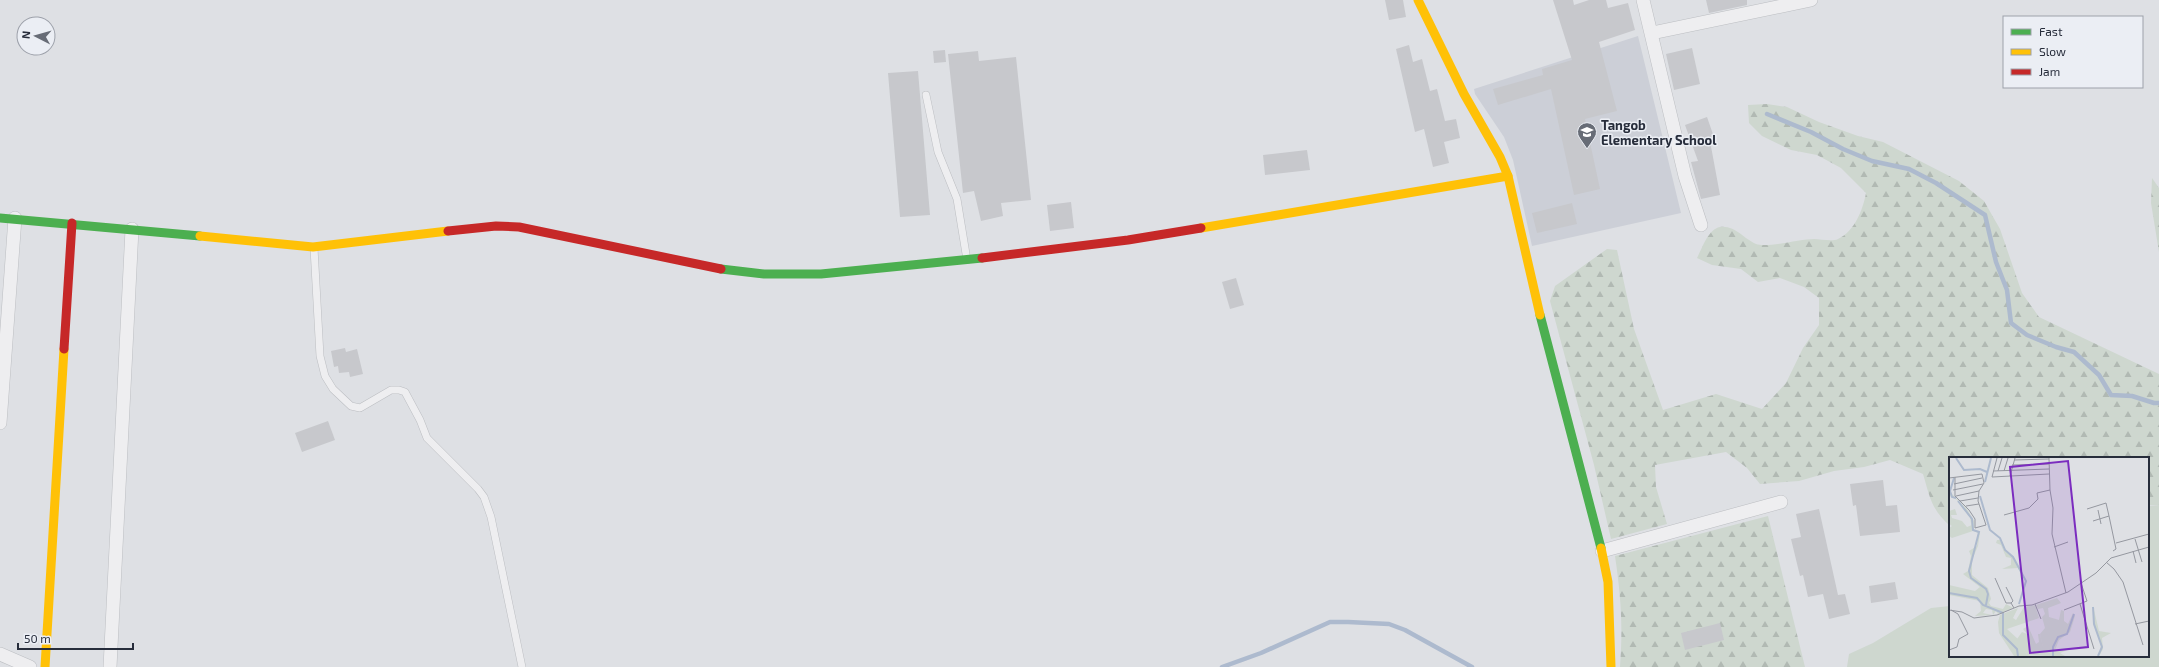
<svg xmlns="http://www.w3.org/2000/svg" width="2159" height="667" viewBox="0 0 2159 667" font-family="'Exo 2',sans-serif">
	<defs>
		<pattern id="forest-firs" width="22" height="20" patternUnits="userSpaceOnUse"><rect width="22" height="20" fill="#ced7cf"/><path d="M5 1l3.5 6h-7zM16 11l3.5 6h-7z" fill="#b1b9b3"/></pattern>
	</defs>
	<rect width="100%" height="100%" fill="#dee0e4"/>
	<!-- built -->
	<path fill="#cccfd7" d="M 1638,36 L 1681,213 L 1532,246 L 1513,160 L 1504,137 L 1475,94 L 1474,89 Z"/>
	<!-- grass -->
	<path fill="#ced7cf" d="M 2159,505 L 2159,667 L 1847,667 L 1849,654 L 1873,643 L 1931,608 L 1950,606 L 1950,656 L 2148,656 L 2148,506 Z"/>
	<!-- forest -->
	<g fill="url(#forest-firs)">
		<path d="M 1767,104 L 1787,107 L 1819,122 L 1858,136 L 1883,142 L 1959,181 L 1984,201 L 2000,229 L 2022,293 L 2039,317 L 2159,374 L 2159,505 L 2148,505 L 2148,458 L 1950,458 L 1950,526 C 1931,509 1930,497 1923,474 L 1890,460 L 1864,467 L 1834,471 L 1799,481 L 1760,484 L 1747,468 L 1726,452 L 1655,465 L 1656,487 L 1667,524 L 1611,539 L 1594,465 L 1550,301 L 1555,286 L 1607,249 L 1617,250 L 1634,329 L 1663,410 L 1716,394 L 1762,409 L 1786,383 L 1803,348 L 1819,325 L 1819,298 L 1804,287 L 1780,278 L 1758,282 L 1741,269 L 1712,265 L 1697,258 C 1702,249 1708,229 1720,227 C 1735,225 1744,239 1756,244 C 1768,248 1800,239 1814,239 C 1821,239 1832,242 1838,239 C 1855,231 1863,209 1866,193 L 1841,168 L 1817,155 L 1791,150 L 1762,136 L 1749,123 L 1748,105 Z"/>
		<path d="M 2152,178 L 2159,188 L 2159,252 L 2151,203 Z"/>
		<path d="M 1768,516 L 1805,667 L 1620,667 C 1623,625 1621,597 1615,556 Z"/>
	</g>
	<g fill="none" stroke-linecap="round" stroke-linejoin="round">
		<!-- stream -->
		<g stroke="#adbace" stroke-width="4.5">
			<path d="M 1767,114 L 1811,132 L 1843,149 L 1872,161 L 1909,169 L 1936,183 L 1985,215 L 1996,262 L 2007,290 L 2011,323 L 2027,335 L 2056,347 L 2074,352 L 2099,375 L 2111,395 L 2132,396 L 2154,403 L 2159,403"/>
			<path d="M 1222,667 L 1261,653 L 1330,622 L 1348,622 L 1389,624 L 1405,630 L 1472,667"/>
		</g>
	</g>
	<!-- building -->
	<g fill="#c7c8cc">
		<path d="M 1385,0 L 1403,0 L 1406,17 L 1389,20 Z"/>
		<path d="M 1553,0 L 1573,0 L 1574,5 L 1589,0 L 1606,0 L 1608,8 L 1628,3 L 1635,30 L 1599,42 L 1617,111 L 1585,119 L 1600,189 L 1574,195 L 1551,89 L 1498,105 L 1493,89 L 1543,75 L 1542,69 L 1572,60 Z"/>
		<path d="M 1706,0 L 1747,0 L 1747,5 L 1709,13 Z"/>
		<path d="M 1409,45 L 1413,62 L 1422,59 L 1430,91 L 1437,89 L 1445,121 L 1456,119 L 1460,138 L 1444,142 L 1449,163 L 1433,167 L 1424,129 L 1415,132 L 1396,49 Z"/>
		<path d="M 1692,48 L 1700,84 L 1674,90 L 1666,54 Z"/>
		<path d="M 945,50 L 946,62 L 934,63 L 933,51 Z"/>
		<path d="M 978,51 L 979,61 L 1016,57 L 1031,200 L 1001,203 L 1003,216 L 981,221 L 974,191 L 963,193 L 948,54 Z"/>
		<path d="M 918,71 L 930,215 L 900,217 L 888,73 Z"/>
		<path d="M 1707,117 L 1715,140 L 1710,141 L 1720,195 L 1701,199 L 1691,162 L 1698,161 L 1685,125 Z"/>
		<path d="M 1307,150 L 1310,170 L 1265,175 L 1263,155 Z"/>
		<path d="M 1071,202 L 1074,228 L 1050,231 L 1047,205 Z"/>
		<path d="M 1572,203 L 1577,224 L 1537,233 L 1532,213 Z"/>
		<path d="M 1236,278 L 1244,305 L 1230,309 L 1222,282 Z"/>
		<path d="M 345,348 L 346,352 L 357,349 L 363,374 L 350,377 L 349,372 L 339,373 L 338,366 L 334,367 L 331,351 Z"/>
		<path d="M 328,421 L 335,440 L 302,452 L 295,433 Z"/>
		<path d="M 1883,480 L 1886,506 L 1897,505 L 1900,532 L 1860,536 L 1856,505 L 1853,506 L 1850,484 Z"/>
		<path d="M 1819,509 L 1838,595 L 1845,594 L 1850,614 L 1829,619 L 1823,594 L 1808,597 L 1803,575 L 1800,576 L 1791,539 L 1801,537 L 1796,514 Z"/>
		<path d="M 1895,582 L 1898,599 L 1871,603 L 1869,586 Z"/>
		<path d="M 1720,623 L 1724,640 L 1685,650 L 1681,633 Z"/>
	</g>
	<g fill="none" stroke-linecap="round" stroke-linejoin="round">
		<defs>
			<g id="lane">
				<path d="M 926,95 L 938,152 L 957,199 L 967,260"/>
				<path d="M 314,248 L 320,356 L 325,376 L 333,389 L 351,406 L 360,408 L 391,390 L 399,390 L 405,392 L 420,420 L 427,438 L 478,489 L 484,497 L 491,517 L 522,667"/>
			</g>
			<g id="street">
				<path d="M 1643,0 L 1685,176 L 1701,225"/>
				<path d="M 1652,33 L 1811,0"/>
				<path d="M 0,423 L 15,218"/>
				<path d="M 1602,551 L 1781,502"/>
				<path d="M 0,654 L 30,667"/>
				<path d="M 110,667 L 132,229"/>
			</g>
		</defs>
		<!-- lane casing -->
		<use href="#lane" stroke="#bcbec2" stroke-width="8"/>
		<!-- street casing -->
		<use href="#street" stroke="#bcbec2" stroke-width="14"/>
		<!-- lane -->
		<use href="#lane" stroke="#eeeef0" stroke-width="7"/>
		<!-- street -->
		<use href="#street" stroke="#eeeef0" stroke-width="13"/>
		<!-- fast -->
		<g stroke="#4caf50" stroke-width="9">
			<path d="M 0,218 L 200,236"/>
			<path d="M 721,269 L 764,274 L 821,274 L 982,258"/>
			<path d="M 1540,315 L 1601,548"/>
		</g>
		<!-- slow -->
		<g stroke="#ffc107" stroke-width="9">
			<path d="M 1418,0 L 1464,94 L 1500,157 L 1508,176 L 1540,315"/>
			<path d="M 1201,228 L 1508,176"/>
			<path d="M 200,236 L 313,247 L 448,231"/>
			<path d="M 1601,548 L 1608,582 L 1611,667"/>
			<path d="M 45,667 L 64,349"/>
		</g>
		<!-- jam -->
		<g stroke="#c62828" stroke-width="9">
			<path d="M 448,231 L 496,226 L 519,227 L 721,269"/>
			<path d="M 982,258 L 1128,240 L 1201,228"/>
			<path d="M 64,349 L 72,223"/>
		</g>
	</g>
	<!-- icons -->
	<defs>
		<symbol id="school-pin" viewBox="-11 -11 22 30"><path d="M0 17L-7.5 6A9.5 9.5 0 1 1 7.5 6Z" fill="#676c76" stroke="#ebeef4"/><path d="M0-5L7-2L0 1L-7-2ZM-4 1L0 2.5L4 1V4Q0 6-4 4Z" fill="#fff"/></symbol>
	</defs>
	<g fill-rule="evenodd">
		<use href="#school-pin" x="1576" y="121" width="22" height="30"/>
	</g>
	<g text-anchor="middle" stroke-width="3" stroke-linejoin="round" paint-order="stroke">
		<!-- poi labels -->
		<g font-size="13" font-weight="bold" fill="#272d3b" stroke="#ebeef4" text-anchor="start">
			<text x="1601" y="130">Tangob<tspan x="1601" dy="15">Elementary School</tspan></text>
		</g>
	</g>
	<!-- overview -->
	<g transform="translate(1949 457)">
		<rect width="200" height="200" fill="#dee0e4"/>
		<path d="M 6,52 L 8,58 L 2,58 L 3,61 L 13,64 L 18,70 L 23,68 L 24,74 L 3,81 L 0,79 L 0,71 L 3,69 L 0,67 L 0,54 ZM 48,83 L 51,83 L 55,93 L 64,101 L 69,111 L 53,112 L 62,108 L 62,101 L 57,100 L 52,88 L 47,86 ZM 79,169 L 87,187 L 90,185 L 89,177 L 91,177 L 95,194 L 100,199 L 78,198 L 68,182 L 73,175 L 78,177 L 74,172 Z" fill="#ced7cf"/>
		<path d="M 2,36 L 18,52 L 25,64 L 25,73 L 31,75 L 29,89 L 23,103 L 23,118 L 39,131 L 42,142 L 40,146 L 42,149 L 54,152 L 57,147 L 64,151 L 49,157 L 47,154 L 44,158 L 43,153 L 37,152 L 34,156 L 43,158 L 26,159 L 32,154 L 31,144 L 0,138 L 0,128 L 26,134 L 31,130 L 14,117 L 19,114 L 22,99 L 20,94 L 28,89 L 29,76 L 23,73 L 21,60 L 8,43 L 1,39 ZM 108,141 L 112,146 L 99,151 L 100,160 L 110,163 L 112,153 L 115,154 L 115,164 L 119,167 L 124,156 L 126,159 L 121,175 L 110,183 L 106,193 L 123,191 L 111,196 L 116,199 L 100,199 L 95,196 L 91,177 L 96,171 L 93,160 L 96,157 L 94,151 L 89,152 L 87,148 ZM 86,148 L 90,161 L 58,172 L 70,183 L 78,198 L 84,199 L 65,199 L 50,176 L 49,165 L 51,158 L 69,151 L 64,161 L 67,163 L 75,150 ZM 144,149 L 150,174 L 162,176 L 153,181 L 154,192 L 150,199 L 152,188 L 144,165 Z" fill="#ced7cf"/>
		<path fill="none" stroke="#adbace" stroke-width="2" d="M 7,1 L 15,13 L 31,12 L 38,15M 5,21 L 1,34 L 3,40 L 7,41M 36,25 L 42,1M 31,39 L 41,73 L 51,81 L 56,93 L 64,100 L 77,124 L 70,147M 9,44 L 23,62 L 24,73 L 30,75 L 20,114 L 22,121 L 37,132 L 39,137 L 37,148M 0,136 L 28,141 L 34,148 L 54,156 L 54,178 L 68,192 L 69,199M 144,150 L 145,167 L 153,190 L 149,199M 104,199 L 104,190 L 109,180 L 118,177 L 125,157"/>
		<path fill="none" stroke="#9598a0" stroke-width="1" d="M 48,1 L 43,20 L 100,17M 100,1 L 101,33 L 104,51 L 103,77 L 117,136M 65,3 L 100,2M 63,8 L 100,7M 44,14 L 100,12M 49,14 L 53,1M 55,14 L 59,1M 61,19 L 66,1M 0,21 L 33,17 L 35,26 L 30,34 L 29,44 L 37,68 L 26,71 L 26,62 L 20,53 L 6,39 L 6,20M 5,27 L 33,21M 4,33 L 34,27M 7,39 L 30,34M 11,44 L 29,41M 17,49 L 30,47M 138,52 L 157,46 L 160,59M 149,53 L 152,67M 55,58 L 80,51 L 89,42 L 88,36 L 101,33M 144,64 L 160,59 L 167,92 L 164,94M 186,82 L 193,105M 167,86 L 200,77M 105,90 L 119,85M 184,94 L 187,106M 157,105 L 165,112 L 174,125 L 194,188M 46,121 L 57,146 L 62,146 L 65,151M 57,130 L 64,144 L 62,146M 86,147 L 92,162M 131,147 L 145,192M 0,153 L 13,155 L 25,161 L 48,158 L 70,149 L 83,148 L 119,135 L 147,116 L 162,101 L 200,90M 115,153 L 138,144 L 132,126M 186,167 L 200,164M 0,193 L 8,190 L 10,182 L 19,177 L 9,157 L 2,153"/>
		<path fill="#7b2cbf" fill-opacity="0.15" stroke="#7b2cbf" stroke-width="2" d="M 119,4 L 139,190 L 81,196 L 61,10 Z"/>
		<rect width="200" height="200" fill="none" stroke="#272d3b" stroke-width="2"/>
	</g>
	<!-- legend -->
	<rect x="2003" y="16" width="140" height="72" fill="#ebeef4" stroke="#9da1aa"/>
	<rect x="2011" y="29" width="20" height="6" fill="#4caf50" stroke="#9da1aa"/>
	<text x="2039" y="36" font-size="12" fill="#272d3b">Fast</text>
	<rect x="2011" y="49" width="20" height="6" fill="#ffc107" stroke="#9da1aa"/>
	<text x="2039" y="56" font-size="12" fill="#272d3b">Slow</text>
	<rect x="2011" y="69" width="20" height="6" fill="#c62828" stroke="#9da1aa"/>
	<text x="2039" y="76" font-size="12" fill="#272d3b">Jam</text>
	<!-- north arrow -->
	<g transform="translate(36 36) rotate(276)"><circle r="19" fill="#ebeef4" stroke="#9da1aa"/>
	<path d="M0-3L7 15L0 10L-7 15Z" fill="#676c76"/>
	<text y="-6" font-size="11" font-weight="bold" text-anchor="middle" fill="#272d3b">N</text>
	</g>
	<!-- scale -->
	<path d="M18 643v6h115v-6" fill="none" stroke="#272d3b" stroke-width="2"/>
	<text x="24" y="643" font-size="12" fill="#272d3b" stroke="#ebeef4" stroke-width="3" paint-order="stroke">50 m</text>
</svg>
